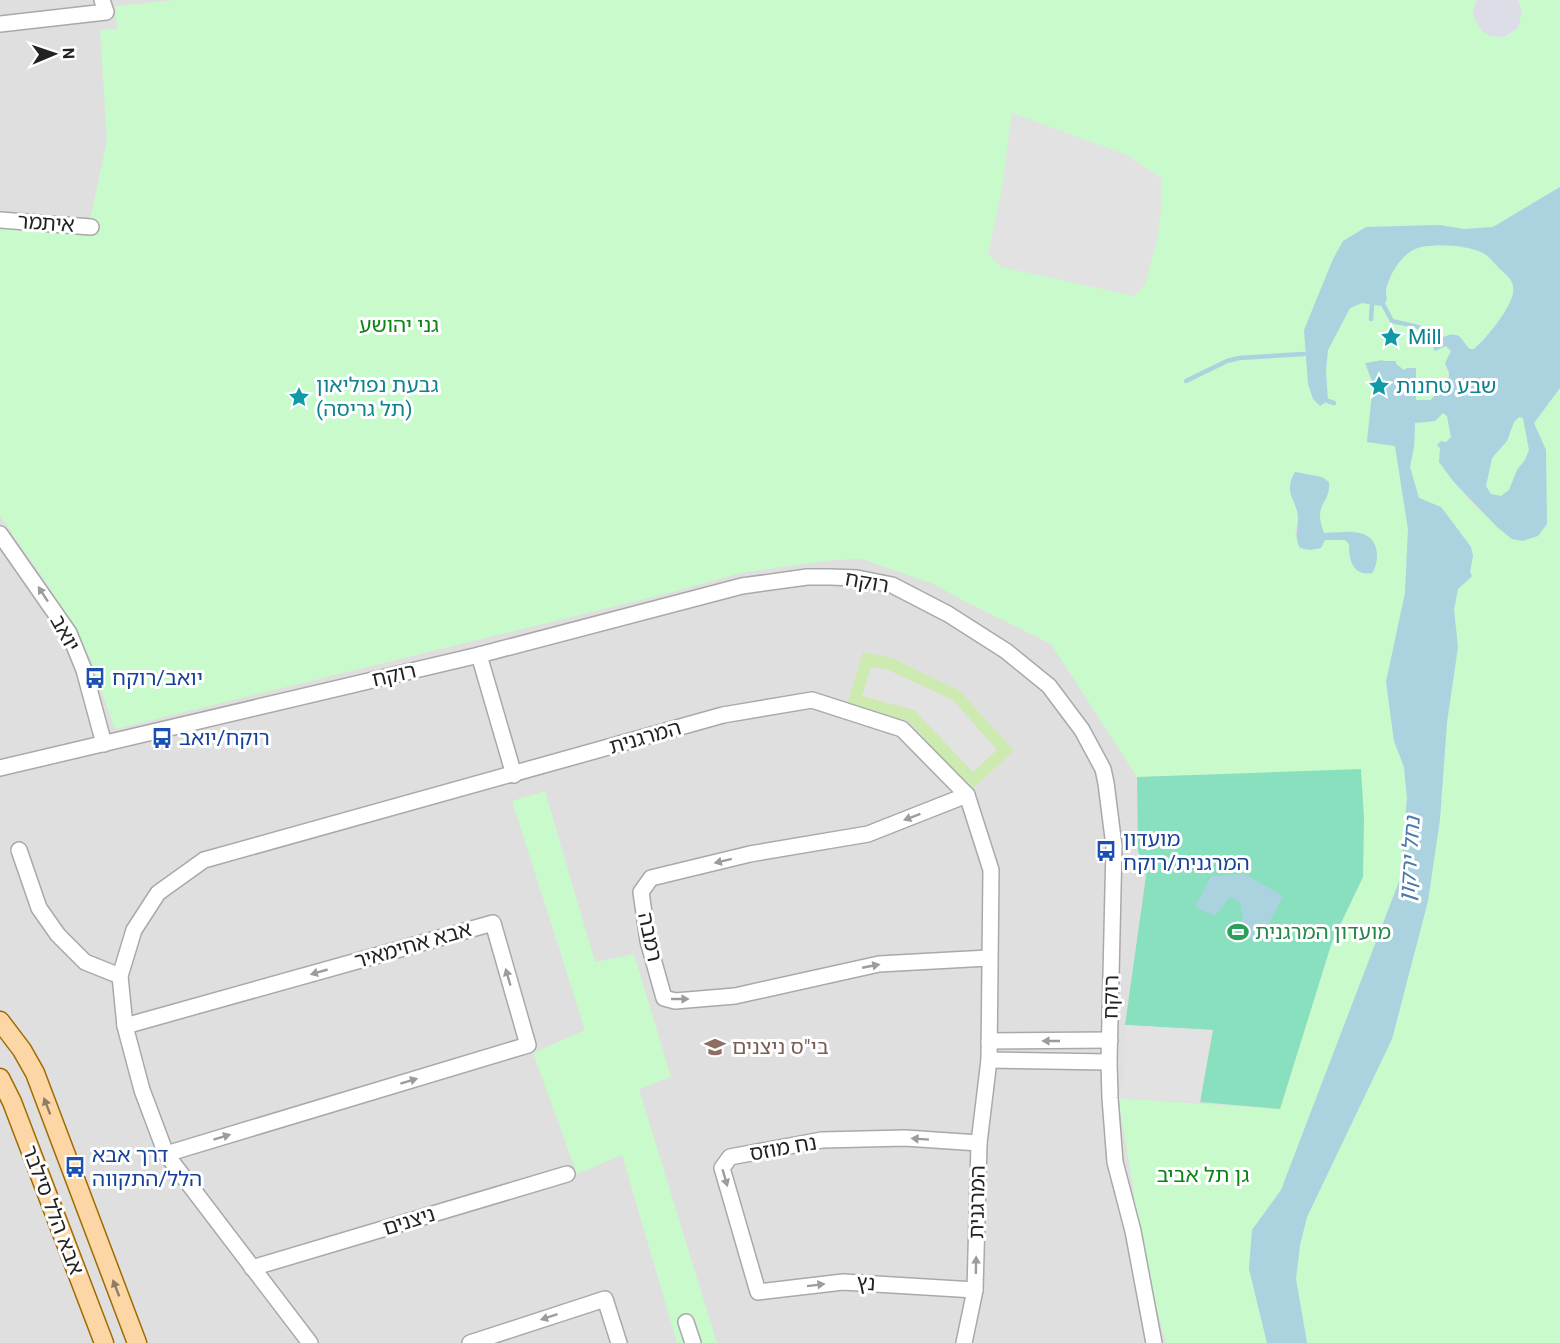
<svg xmlns="http://www.w3.org/2000/svg" width="1560" height="1343" viewBox="0 0 1560 1343" font-family="Roboto,'Noto Sans Hebrew',sans-serif">
	<rect width="100%" height="100%" fill="#f2efe9"/>
	<!-- residential -->
	<rect fill="#e0dfdf" x="0" y="0" width="1560" height="1343"/>
	<!-- grass -->
	<path fill="#cdebb0" d="M 863,652 L 892,658 L 960,691 L 1014,751 L 972,789 L 908,721 L 847,705 Z"/>
	<!-- park -->
	<g fill="#c8facc" fill-rule="evenodd">
		<path d="M 175,0 L 1560,0 L 1560,187 L 1493,227 L 1464,229 L 1439,225 L 1366,227 L 1304,330 L 1328,401 L 1326,370 L 1328,350 L 1350,308 L 1362,303 L 1381,307 C 1388,285 1393,261 1414,249 C 1428,241 1473,246 1486,255 C 1496,261 1513,278 1513,289 C 1515,304 1486,339 1474,349 L 1470,349 L 1461,338 C 1450,338 1436,336 1433,350 L 1446,346 L 1451,351 L 1446,368 L 1449,373 C 1446,387 1438,389 1431,400 L 1416,401 L 1404,370 L 1396,364 L 1395,361 L 1366,364 L 1373,384 L 1367,442 L 1395,446 L 1408,529 L 1405,593 L 1386,682 L 1394,741 L 1404,767 L 1407,798 L 1400,879 L 1281,1190 L 1252,1230 L 1249,1269 L 1267,1343 L 1166,1343 L 1136,1233 L 1134,1192 L 1118,1098 L 1280,1109 L 1332,942 L 1363,877 L 1361,770 L 1137,777 L 1051,644 L 960,599 L 936,585 L 862,559 L 833,560 L 741,573 L 661,595 L 115,729 L 89,656 L 48,585 L 0,516 L 0,220 L 90,219 L 107,141 L 100,30 L 117,29 L 115,6 ZM 1297,472 L 1326,479 L 1327,496 L 1319,511 L 1319,518 L 1324,533 L 1353,531 L 1363,534 C 1370,546 1381,559 1373,573 C 1352,577 1349,559 1349,544 L 1345,540 L 1324,540 L 1321,548 L 1304,550 L 1295,533 L 1298,521 Z"/>
		<path d="M 1560,388 L 1560,1343 L 1307,1343 L 1296,1279 L 1300,1245 L 1307,1217 L 1392,1039 L 1428,901 L 1440,819 L 1447,722 L 1458,647 L 1454,610 L 1458,589 L 1472,577 L 1470,573 L 1472,563 L 1471,547 L 1441,507 L 1419,498 L 1410,467 L 1414,447 L 1415,423 C 1426,422 1436,423 1443,413 L 1447,416 L 1451,437 L 1440,448 L 1439,462 C 1458,491 1485,516 1512,539 L 1546,450 L 1534,423 Z"/>
		<path d="M 1520,416 L 1523,418 L 1529,450 L 1525,460 L 1517,470 L 1509,490 L 1501,496 L 1491,494 L 1486,486 L 1492,458 L 1507,441 L 1514,422 Z"/>
		<path d="M 545,791 L 595,962 L 634,954 L 671,1077 L 639,1089 L 717,1343 L 677,1343 L 622,1155 L 577,1174 L 533,1053 L 585,1030 L 512,801 Z"/>
	</g>
	<!-- pitch -->
	<path fill="#88e0be" d="M 1361,769 L 1364,818 L 1363,877 L 1332,942 L 1280,1109 L 1200,1102 L 1212,1030 L 1125,1025 L 1146,876 L 1146,864 L 1138,852 L 1137,777 Z"/>
	<!-- parking -->
	<g fill="#e2e2e2">
		<path d="M 1012,113 L 1127,155 L 1161,178 L 1162,198 L 1158,237 L 1145,285 L 1134,296 L 1001,267 L 988,254 L 1002,188 Z"/>
		<path d="M 871,667 L 888,670 L 953,700 L 997,750 L 973,772 L 914,710 L 862,696 Z"/>
		<path d="M 1125,1025 L 1213,1030 L 1200,1102 L 1118,1098 L 1124,1082 Z"/>
	</g>
	<!-- plaza -->
	<path fill="#dddde8" d="M 1477,0 L 1518,0 L 1522,12 L 1518,28 L 1504,37 L 1490,36 L 1482,31 L 1474,18 L 1473,9 Z"/>
	<!-- water -->
	<g fill="#aad3df" fill-rule="evenodd">
		<path d="M 1560,187 L 1560,388 L 1534,423 L 1546,450 L 1547,524 L 1538,536 L 1522,541 L 1512,539 L 1497,527 L 1454,482 L 1439,462 L 1440,448 L 1437,445 L 1441,441 L 1446,442 L 1451,437 L 1447,416 L 1443,413 L 1435,421 L 1415,423 L 1414,447 L 1410,467 L 1419,498 L 1441,507 L 1471,547 L 1473,556 L 1470,572 L 1472,576 L 1458,589 L 1454,610 L 1458,647 L 1447,722 L 1440,819 L 1428,901 L 1392,1039 L 1307,1217 L 1300,1245 L 1296,1279 L 1307,1343 L 1267,1343 L 1249,1269 L 1252,1230 L 1281,1190 L 1400,879 L 1407,798 L 1404,767 L 1394,741 L 1386,682 L 1405,593 L 1408,529 L 1395,446 L 1367,442 L 1373,384 L 1365,363 L 1383,360 L 1383,361 L 1396,361 L 1396,364 L 1404,370 L 1407,368 L 1416,368 L 1416,400 L 1431,400 C 1436,392 1451,384 1449,373 C 1449,370 1446,367 1445,363 L 1451,351 L 1446,346 L 1435,351 L 1433,347 C 1438,340 1450,330 1460,337 C 1463,340 1466,346 1470,349 L 1474,349 C 1486,339 1511,308 1513,293 C 1515,282 1509,277 1502,271 C 1496,266 1491,258 1485,254 C 1471,245 1434,243 1418,248 C 1407,251 1397,264 1392,273 C 1388,282 1384,290 1387,299 L 1384,306 L 1362,303 L 1350,308 L 1328,350 L 1326,370 L 1328,401 L 1320,406 L 1313,399 L 1308,384 L 1304,330 L 1333,259 L 1343,241 L 1366,227 L 1439,225 L 1464,229 L 1493,227 ZM 1519,417 L 1523,418 L 1529,450 L 1525,460 L 1517,470 L 1509,490 L 1501,496 L 1491,494 L 1486,486 L 1492,458 L 1507,441 L 1514,422 Z"/>
		<path d="M 1295,472 L 1322,477 L 1329,482 C 1331,505 1312,502 1324,533 C 1344,533 1376,525 1377,555 C 1377,561 1376,567 1372,573 C 1352,576 1349,559 1349,544 L 1345,540 L 1325,540 L 1321,548 L 1310,550 L 1300,548 C 1294,537 1298,531 1298,519 C 1298,500 1282,494 1295,472 Z"/>
		<path d="M 1245,874 L 1283,896 L 1259,942 L 1240,933 L 1243,916 L 1240,902 L 1230,897 L 1215,916 L 1195,907 L 1211,876 Z"/>
	</g>
	<g fill="none" stroke-linecap="round" stroke-linejoin="round">
		<!-- stream -->
		<g stroke="#aad3df" stroke-width="4.5">
			<path d="M 1384,306 L 1392,321 C 1413,326 1423,326 1442,338"/>
			<path d="M 1371,319 L 1372,305"/>
			<path d="M 1186,381 L 1227,361 L 1239,358 L 1304,354"/>
			<path d="M 1328,401 L 1334,403"/>
		</g>
		<defs>
			<g id="minor">
				<path d="M 0,24 L 106,12 L 102,0"/>
				<path d="M 0,220 L 91,227"/>
				<path d="M 0,534 L 69,633 L 84,670 L 104,744"/>
				<path d="M 479,655 L 514,775"/>
				<path d="M 0,768 L 479,655 L 742,586 L 807,577 L 830,577 L 857,578 L 892,585 L 948,614 L 1006,651 L 1049,686 L 1082,730 L 1103,769 L 1106,783 L 1114,846 L 1109,1062 L 1110,1098 L 1115,1162 L 1133,1231 L 1154,1343"/>
				<path d="M 967,795 L 868,834 L 750,854 L 651,878 L 641,892 L 648,941 L 664,998 L 675,1001 L 735,996 L 879,964 L 988,958"/>
				<path d="M 19,850 L 39,908 L 58,935 L 85,962 L 120,976"/>
				<path d="M 125,1026 L 493,923 L 528,1045 L 166,1154"/>
				<path d="M 989,1041 L 1110,1040"/>
				<path d="M 989,1060 L 1109,1062"/>
				<path d="M 252,1268 L 567,1174"/>
				<path d="M 975,1290 L 843,1282 L 758,1292 L 722,1168 L 730,1157 L 822,1140 L 905,1138 L 979,1143"/>
				<path d="M 686,1322 L 693,1343"/>
				<path d="M 310,1343 L 166,1154 L 142,1090 L 125,1026 L 120,976 L 134,930 L 158,893 L 204,860 L 723,715 L 812,700 L 902,729 L 967,795 L 991,870 L 989,1060 L 979,1143 L 975,1290 L 964,1343"/>
				<path d="M 470,1343 L 605,1299 L 619,1343"/>
			</g>
			<g id="major">
				<path d="M 0,1021 L 22,1050 L 35,1073 L 137,1343"/>
				<path d="M 0,1078 L 12,1102 L 104,1343"/>
			</g>
		</defs>
		<!-- minor casing -->
		<use href="#minor" stroke="#a9a9a9" stroke-width="18"/>
		<!-- major casing -->
		<use href="#major" stroke="#a06b00" stroke-width="21"/>
		<!-- minor -->
		<use href="#minor" stroke="#fff" stroke-width="15"/>
		<!-- major -->
		<use href="#major" stroke="#fcd6a4" stroke-width="18"/>
	</g>
	<!-- one-way arrows -->
	<defs><path id="oneway-solid" d="M-6-.8H1V-3.2L6.5 0L1 3.2V.8H-6Z" transform="scale(1.5)"/></defs>
	<g fill="#9c9c9c">
		<use href="#oneway-solid" transform="translate(43 594) rotate(-123)"/>
		<use href="#oneway-solid" transform="translate(912 817) rotate(159)"/>
		<use href="#oneway-solid" transform="translate(723 861) rotate(166)"/>
		<use href="#oneway-solid" transform="translate(871 966) rotate(-11)"/>
		<use href="#oneway-solid" transform="translate(319 972) rotate(164)"/>
		<use href="#oneway-solid" transform="translate(508 977) rotate(-106)"/>
		<use href="#oneway-solid" transform="translate(680 999)"/>
		<use href="#oneway-solid" transform="translate(1051 1041) rotate(180)"/>
		<use href="#oneway-solid" transform="translate(409 1081) rotate(-17)"/>
		<use href="#oneway-solid" transform="translate(222 1137) rotate(-17)"/>
		<use href="#oneway-solid" transform="translate(920 1139) rotate(-176)"/>
		<use href="#oneway-solid" transform="translate(725 1178) rotate(74)"/>
		<use href="#oneway-solid" transform="translate(976 1265) rotate(-89)"/>
		<use href="#oneway-solid" transform="translate(816 1285) rotate(-7)"/>
		<use href="#oneway-solid" transform="translate(549 1317) rotate(162)"/>
	</g>
	<g fill="#8f7c63">
		<use href="#oneway-solid" transform="translate(47 1106) rotate(-111)"/>
		<use href="#oneway-solid" transform="translate(116 1288) rotate(-111)"/>
	</g>
	<!-- icons -->
	<defs>
		<symbol id="sight-bare" viewBox="-9 -9 18 18"><path d="M0-6L1.8-2.2L6-1.7L2.9 1.2L3.7 5.4L0 3.3L-3.7 5.4L-2.9 1.2L-6-1.7L-1.8-2.2Z" fill="#0f9aa8" stroke="#fff" stroke-width="2.5" paint-order="stroke"/></symbol>
		<symbol id="bus-bare" viewBox="-9 -9 18 18"><path d="M-5-6H5V4H4V6H2V4H-2V6H-4V4H-5ZM-3.5-4V0h7V-4ZM-3.5 1.2v1.5H-2V1.2ZM2 1.2v1.5H3.5V1.2Z" fill="#1a4fb4" stroke="#fff" stroke-width="2.5" paint-order="stroke"/></symbol>
		<symbol id="stadium-bare" viewBox="-9 -9 18 18"><path d="M0-5a6.5 5 0 1 0 0 10a6.5 5 0 1 0 0-10ZM-3.5-1.8h7v3.6h-7Z" fill="#2e9e5b" stroke="#fff" stroke-width="2.5" paint-order="stroke"/></symbol>
		<symbol id="school-bare" viewBox="-9 -9 18 18"><path d="M0-5L7-2L0 1L-7-2ZM-4 1L0 2.5L4 1V4Q0 6-4 4Z" fill="#8d6e63" stroke="#fff" stroke-width="2.5" paint-order="stroke"/></symbol>
	</defs>
	<g fill-rule="evenodd">
		<use href="#sight-bare" x="1376" y="322" width="30" height="30"/>
		<use href="#sight-bare" x="1364" y="371" width="30" height="30"/>
		<use href="#sight-bare" x="284" y="382" width="30" height="30"/>
		<use href="#bus-bare" x="80" y="663" width="30" height="30"/>
		<use href="#bus-bare" x="147" y="723" width="30" height="30"/>
		<use href="#bus-bare" x="1091" y="836" width="30" height="30"/>
		<use href="#stadium-bare" x="1223" y="917" width="30" height="30"/>
		<use href="#school-bare" x="700" y="1032" width="30" height="30"/>
		<use href="#bus-bare" x="60" y="1152" width="30" height="30"/>
	</g>
	<g text-anchor="middle" stroke-width="6" stroke-linejoin="round" paint-order="stroke">
		<!-- street labels -->
		<g font-size="21" fill="#222" stroke="#fff">
			<text transform="translate(46 223) rotate(4)" y="7">איתמר</text>
			<text transform="translate(867 582) rotate(10)" y="7">רוקח</text>
			<text transform="translate(65 633) rotate(61)" y="7">יואב</text>
			<text transform="translate(394 675) rotate(-13)" y="7">רוקח</text>
			<text transform="translate(645 737) rotate(-16)" y="7">המרגנית</text>
			<text transform="translate(650 937) rotate(78)" y="7">רמבה</text>
			<text transform="translate(413 945) rotate(-16)" y="7">אבא אחימאיר</text>
			<text transform="translate(1111 997) rotate(-89)" y="7">רוקח</text>
			<text transform="translate(783 1148) rotate(-10)" y="7">נח מוזס</text>
			<text transform="translate(977 1202) rotate(-89)" y="7">המרגנית</text>
			<text transform="translate(53 1210) rotate(69)" y="7">אבא הלל סילבר</text>
			<text transform="translate(409 1221) rotate(-17)" y="7">ניצנים</text>
			<text transform="translate(866 1283) rotate(4)" y="7">נץ</text>
		</g>
		<!-- park labels -->
		<g font-size="21" fill="#0c8416" stroke="#fff">
			<text x="399" y="332">גני יהושע</text>
			<text x="1203" y="1182">גן תל אביב</text>
		</g>
		<!-- culture labels -->
		<g font-size="21" fill="#0d838f" stroke="#fff" text-anchor="start">
			<text x="1408" y="344">Mill</text>
			<text x="316" y="392">גבעת נפוליאון<tspan x="316" dy="24">(תל גריסה)</tspan></text>
			<text x="1396" y="393">שבע טחנות</text>
		</g>
		<!-- transit labels -->
		<g font-size="21" fill="#164399" stroke="#fff" text-anchor="start">
			<text x="112" y="685">יואב/רוקח</text>
			<text x="179" y="745">רוקח/יואב</text>
			<text x="1123" y="846">מועדון<tspan x="1123" dy="24">המרגנית/רוקח</tspan></text>
			<text x="92" y="1162">דרך אבא<tspan x="92" dy="24">הלל/התקווה</tspan></text>
		</g>
		<!-- leisure labels -->
		<g font-size="21" fill="#27864d" stroke="#fff" text-anchor="start">
			<text x="1255" y="939">מועדון המרגנית</text>
		</g>
		<!-- education labels -->
		<g font-size="21" fill="#785e54" stroke="#fff" text-anchor="start">
			<text x="732" y="1054">בי"ס ניצנים</text>
		</g>
		<!-- water labels -->
		<g font-size="22" font-style="italic" fill="#4a7aab" stroke="#fff">
			<text transform="translate(1409 859) rotate(-86)" y="8">נחל ירקון</text>
		</g>
	</g>
	<!-- north arrow -->
	<g transform="translate(54 54) rotate(88)" stroke="#ffffff" stroke-width="4.5" paint-order="stroke">
	<path d="M0-4.5L10 22L0 15L-10 22Z" fill="#222222"/>
	<text y="-9" font-size="16" font-weight="bold" text-anchor="middle" fill="#222222">N</text>
	</g>
</svg>
